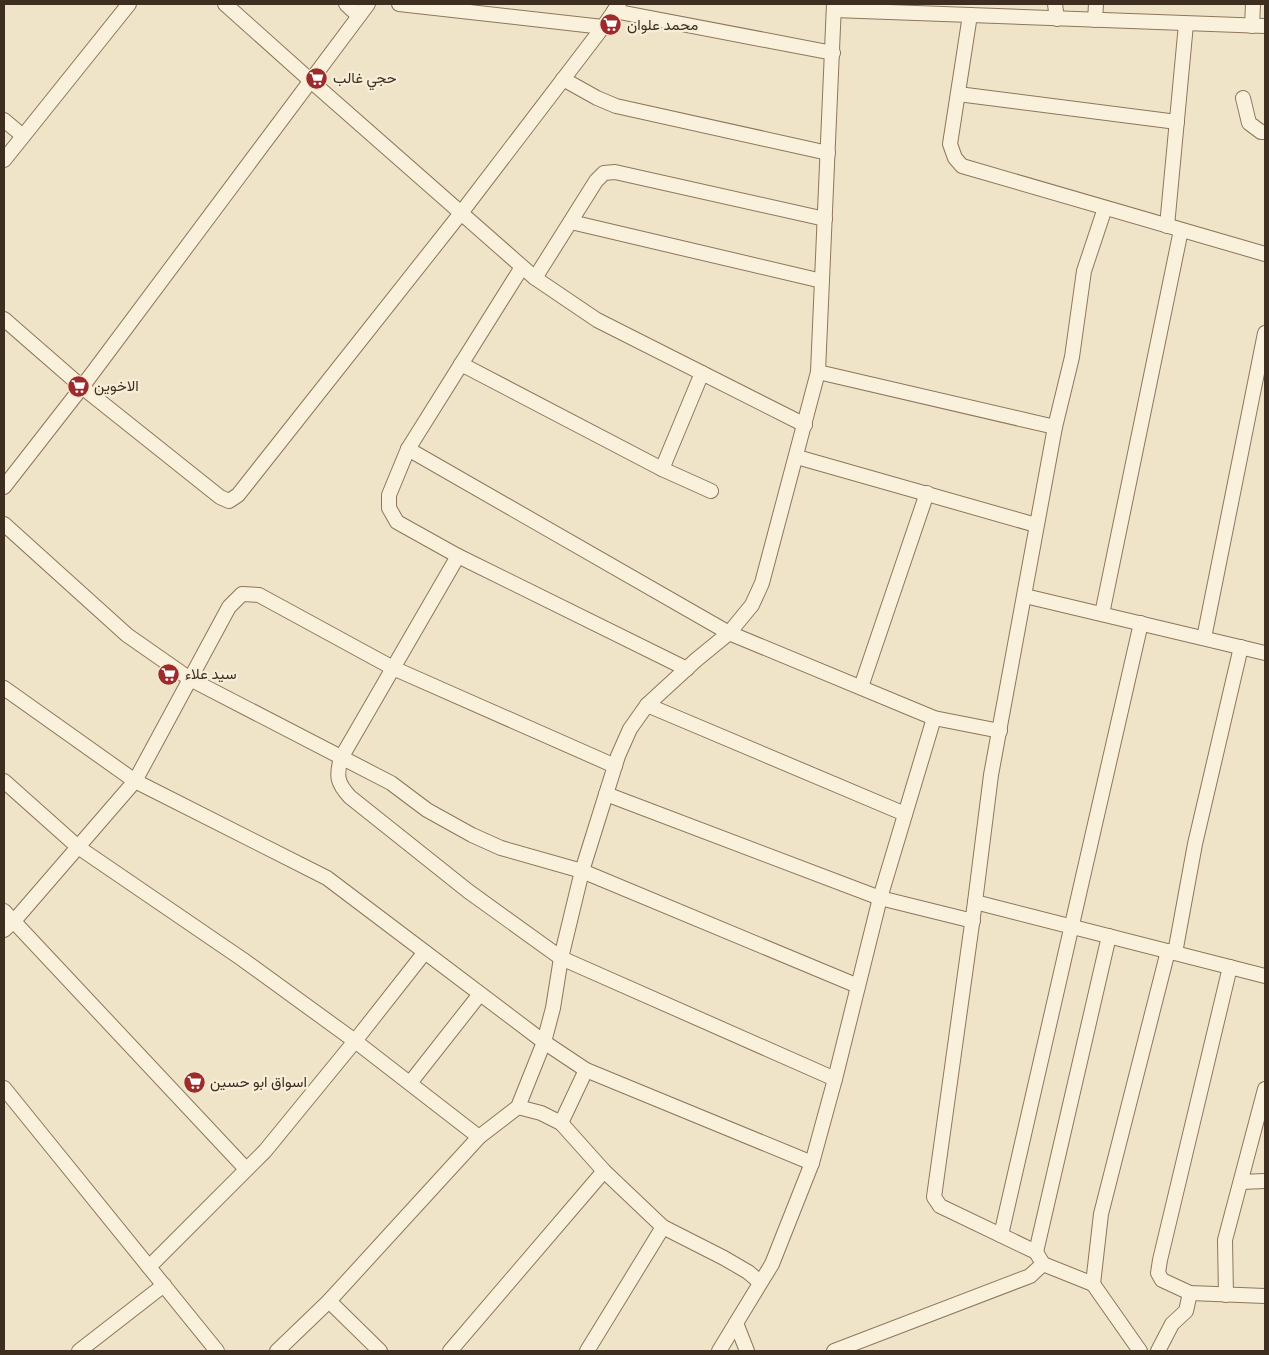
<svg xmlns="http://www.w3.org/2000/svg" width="1269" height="1355" viewBox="0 0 1269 1355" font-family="'Source Serif 4',Vazirmatn,serif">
	<rect width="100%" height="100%" fill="#f0e4c8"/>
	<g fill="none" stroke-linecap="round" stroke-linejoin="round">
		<defs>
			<g id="street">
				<path d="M 225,4 L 311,81 L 535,278 L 597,320 L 805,425"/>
				<path d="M 346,4 L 359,16"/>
				<path d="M 399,4 L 603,27"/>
				<path d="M 1055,4 L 1057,19"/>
				<path d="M 834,10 L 1265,26"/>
				<path d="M 614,11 L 833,53"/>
				<path d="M 970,15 L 950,144 L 955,158 L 962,166 L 1265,254"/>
				<path d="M 1095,20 L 1096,4"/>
				<path d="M 1252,26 L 1253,4"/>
				<path d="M 563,79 L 597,98 L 616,106 L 828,153"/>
				<path d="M 958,94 L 1177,122"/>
				<path d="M 1243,98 L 1249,123 L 1261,132 L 1265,132"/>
				<path d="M 4,120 L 23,136"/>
				<path d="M 4,160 L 129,4"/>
				<path d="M 571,222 L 822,281"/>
				<path d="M 1167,226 L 1186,24"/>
				<path d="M 522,267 L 408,449 L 389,495 L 389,508 L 397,522 L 458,556 L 687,669"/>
				<path d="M 535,278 L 596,181 L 604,173 L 615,172 L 825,219"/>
				<path d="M 4,319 L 82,387 L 220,497 L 229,501 L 238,495 L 461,213 L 603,27 L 619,4"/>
				<path d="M 461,364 L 662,469 L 711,491"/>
				<path d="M 818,372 L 1055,427"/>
				<path d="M 408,449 L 729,633 L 934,718 L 1000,731"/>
				<path d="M 797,457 L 1036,525"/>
				<path d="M 662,469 L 702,373"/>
				<path d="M 4,487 L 82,387 L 368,4"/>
				<path d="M 4,524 L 127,635 L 190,679 L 391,783 L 427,810 L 472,835 L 501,848 L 582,871 L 858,986"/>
				<path d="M 458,556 L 341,758 C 336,776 337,783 350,797 L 468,891 L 561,958 L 835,1079"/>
				<path d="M 1025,596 L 1265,653"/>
				<path d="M 1102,614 L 1181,230"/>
				<path d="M 1204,638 L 1265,333"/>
				<path d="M 861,687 L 927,493"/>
				<path d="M 4,688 L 135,781 L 327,878 L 544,1042 L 586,1070 L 812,1163"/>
				<path d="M 647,705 L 905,814"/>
				<path d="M 4,781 L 78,847 L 242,959 L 355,1041 L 479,1137"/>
				<path d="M 606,794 L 880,898 L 973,921"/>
				<path d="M 975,902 L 1265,976"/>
				<path d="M 4,911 L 246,1169"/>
				<path d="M 4,930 L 14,921 L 135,781 L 229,607 L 242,594 L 259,595 L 393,668 L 615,766"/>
				<path d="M 1175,953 L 1195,844 L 1241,647"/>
				<path d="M 1230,967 L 1160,1260 L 1158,1273 L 1162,1280 L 1190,1293 L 1265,1296"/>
				<path d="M 410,1083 L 480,994"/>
				<path d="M 4,1088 L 217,1351"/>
				<path d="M 518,1107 L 541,1113 L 561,1123 L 604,1171 L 663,1227 L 724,1258 L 748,1272 L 760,1282"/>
				<path d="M 561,1123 L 586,1070"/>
				<path d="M 1241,1182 L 1265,1181"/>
				<path d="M 1001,1235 L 1141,623"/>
				<path d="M 1036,1252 L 1109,936"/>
				<path d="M 1043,1264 L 1036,1252 L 940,1206 L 934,1197 L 975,902 L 991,775 L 1055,427 L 1072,357 L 1084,271 L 1105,208"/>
				<path d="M 149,1267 L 265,1151 L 355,1041 L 425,952"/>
				<path d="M 1093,1284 L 1140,1351"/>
				<path d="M 1226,1295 L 1225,1240 L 1265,1089"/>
				<path d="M 329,1301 L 380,1351"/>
				<path d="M 736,1323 L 747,1351"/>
				<path d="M 79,1351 L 164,1285"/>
				<path d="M 277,1351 L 329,1301 L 479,1137 L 518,1107 L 544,1042 L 553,1008 L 561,958 L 582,871 L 618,756 L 630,729 L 647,705 L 696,660 L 729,633 L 752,605 L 762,583 L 818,372 L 834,4"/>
				<path d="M 450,1351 L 604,1171"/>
				<path d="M 587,1351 L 663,1227"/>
				<path d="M 719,1351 L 772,1264 L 812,1163 L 835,1079 L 880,898 L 934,718"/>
				<path d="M 834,1351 L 1030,1276 L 1043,1264 L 1093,1284 L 1101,1214 L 1168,951"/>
				<path d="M 1158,1351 L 1172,1324 L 1186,1311 L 1190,1293"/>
			</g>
		</defs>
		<!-- street casing -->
		<use href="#street" stroke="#8d765c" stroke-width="16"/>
		<!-- street -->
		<use href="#street" stroke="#faf1dc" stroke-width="14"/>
	</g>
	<!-- icons -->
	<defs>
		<symbol id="supermarket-disc" viewBox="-11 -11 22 22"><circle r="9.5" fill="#9e2a2b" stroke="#f7eed8"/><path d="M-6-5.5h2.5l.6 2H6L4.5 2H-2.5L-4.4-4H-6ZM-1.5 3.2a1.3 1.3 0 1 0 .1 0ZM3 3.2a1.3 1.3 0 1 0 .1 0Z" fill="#fff"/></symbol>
	</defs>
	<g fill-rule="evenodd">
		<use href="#supermarket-disc" x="598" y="12" width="25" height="25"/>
		<use href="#supermarket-disc" x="304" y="66" width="25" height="25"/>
		<use href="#supermarket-disc" x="66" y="374" width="25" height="25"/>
		<use href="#supermarket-disc" x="156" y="662" width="25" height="25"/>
		<use href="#supermarket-disc" x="182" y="1070" width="25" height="25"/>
	</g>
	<g text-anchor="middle" stroke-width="4.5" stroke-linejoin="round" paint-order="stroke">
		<!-- poi labels -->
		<g font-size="15" fill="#3d2e20" stroke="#f7eed8" text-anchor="start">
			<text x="627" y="30">محمد علوان</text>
			<text x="333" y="83">حجي غالب</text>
			<text x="94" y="391">الاخوين</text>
			<text x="185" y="679">سيد علاء</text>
			<text x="210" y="1087">اسواق ابو حسين</text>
		</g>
	</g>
	<!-- border -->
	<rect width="1269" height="1355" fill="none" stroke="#3d2e20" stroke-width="10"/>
</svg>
